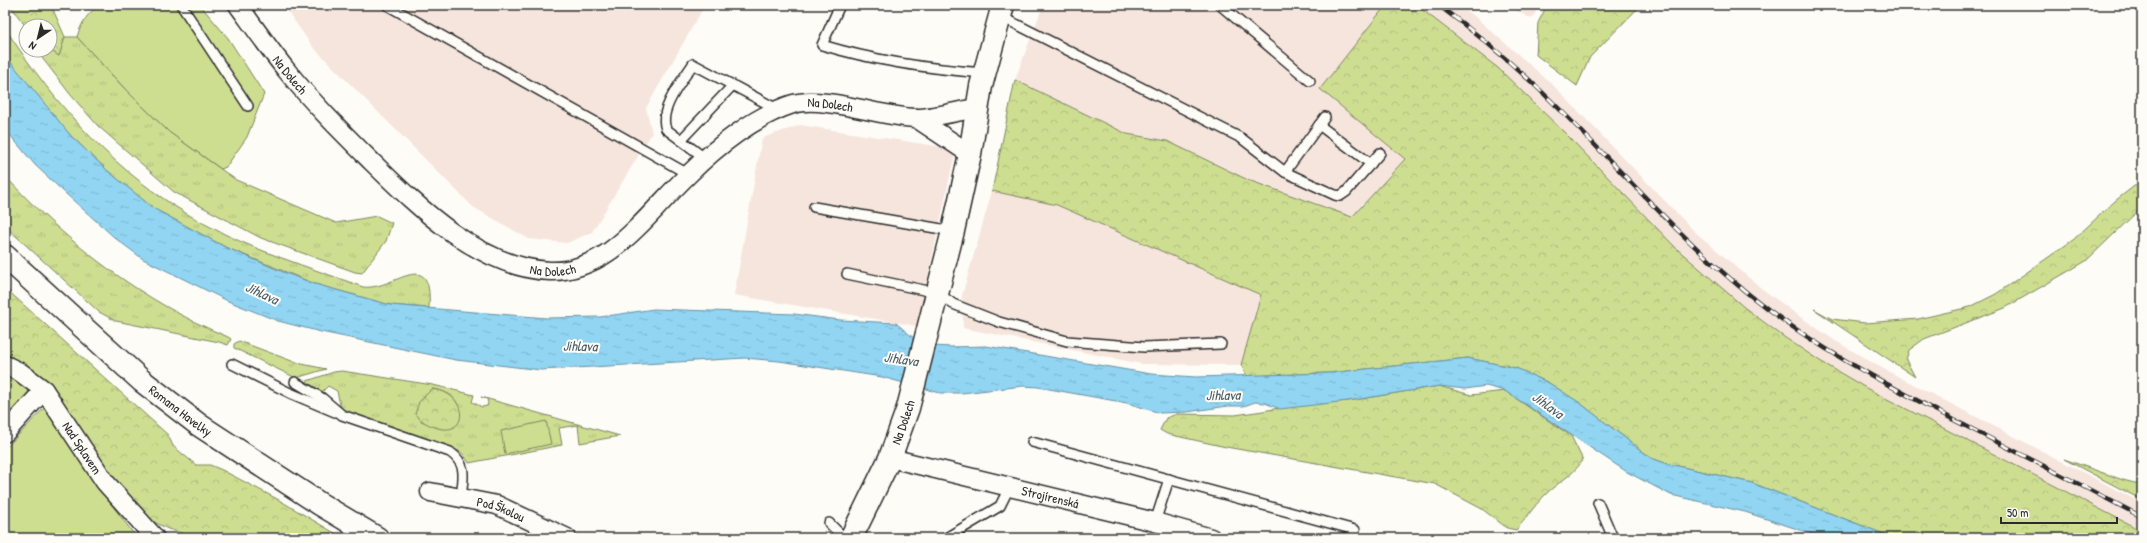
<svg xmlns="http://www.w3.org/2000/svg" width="2147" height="543" viewBox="0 0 2147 543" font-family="'Patrick Hand',sans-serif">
	<defs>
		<pattern id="grass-tufts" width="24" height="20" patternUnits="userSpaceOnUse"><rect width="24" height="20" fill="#cdde91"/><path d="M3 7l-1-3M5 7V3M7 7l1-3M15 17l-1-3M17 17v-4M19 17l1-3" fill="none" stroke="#b0bf7d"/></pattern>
		<pattern id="forest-crowns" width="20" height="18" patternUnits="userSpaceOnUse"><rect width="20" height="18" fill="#cdde91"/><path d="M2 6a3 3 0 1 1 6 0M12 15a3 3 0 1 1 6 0" fill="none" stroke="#b0bf7d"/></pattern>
		<pattern id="water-ripples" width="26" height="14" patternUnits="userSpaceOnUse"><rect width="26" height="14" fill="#91d5f2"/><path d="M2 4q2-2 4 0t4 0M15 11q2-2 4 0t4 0" fill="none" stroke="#7db7d0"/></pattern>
	</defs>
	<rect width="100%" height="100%" fill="#fdfcf7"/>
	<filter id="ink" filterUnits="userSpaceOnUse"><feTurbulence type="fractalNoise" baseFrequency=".025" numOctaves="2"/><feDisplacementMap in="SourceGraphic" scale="8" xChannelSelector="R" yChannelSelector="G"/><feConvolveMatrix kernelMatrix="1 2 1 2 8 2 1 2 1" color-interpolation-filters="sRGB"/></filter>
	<g filter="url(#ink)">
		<!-- built -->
		<g fill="#f6e5dd">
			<path d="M 283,5 L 705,5 L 646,108 L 652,133 L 592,232 L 567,243 L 529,239 L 473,207 L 313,47 Z"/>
			<path d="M 1043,5 L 1386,5 L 1320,89 L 1405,159 L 1352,217 L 1248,180 L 1167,141 L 1127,134 L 1015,80 Z"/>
			<path d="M 1416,5 L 1459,5 L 1473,15 L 1552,84 L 1694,231 L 1761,288 L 1799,316 L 1834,340 L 1878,366 L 2142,503 L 2142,531 L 1866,388 L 1820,361 L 1784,337 L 1745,308 L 1677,249 L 1498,68 Z"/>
			<path d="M 1506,5 L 1539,5 L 1532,19 Z"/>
			<path d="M 800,125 L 956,149 L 917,326 L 734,295 L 762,138 Z"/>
			<path d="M 992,191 L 1057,205 L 1262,295 L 1241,365 L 1142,364 L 963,328 L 962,296 Z"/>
		</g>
		<!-- grass -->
		<g fill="url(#grass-tufts)" stroke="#7c845e" fill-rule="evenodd">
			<path d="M 5,28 C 56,107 118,176 201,222 C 251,250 309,267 363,287 C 394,291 433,244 429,308 L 390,305 L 315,284 L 225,247 L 153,208 L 108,171 L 71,136 L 35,94 L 5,55 Z"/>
			<path d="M 65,37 L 77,37 L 127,91 L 169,132 L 236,180 L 336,223 L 377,216 L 392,223 L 386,241 L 362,273 L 355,272 L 261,238 L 174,192 L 98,126 L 70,94 L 36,50 L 50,50 L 59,56 Z"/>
			<path d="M 5,176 C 67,243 143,302 228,337 L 231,339 L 228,345 L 219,342 L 116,321 L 99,312 L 5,226 Z"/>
			<path d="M 239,341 L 297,363 L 326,369 L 296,378 L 234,348 L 234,344 Z"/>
			<path d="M 342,371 L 433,385 L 474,395 L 472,402 L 482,407 L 487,406 L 488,403 L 487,399 L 481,397 L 620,436 L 580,443 L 578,425 L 559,428 L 562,445 L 469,463 L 464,455 L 459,451 L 344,411 L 340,405 L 337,391 L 328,386 L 322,392 L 304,382 L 334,372 ZM 432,389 C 444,390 457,396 459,409 L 442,429 L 421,421 Z"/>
		</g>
		<!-- forest -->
		<g fill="url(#forest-crowns)" stroke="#7c845e">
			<path d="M 10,5 L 51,5 L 65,37 L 59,56 L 50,50 L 50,26 L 26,27 Z"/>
			<path d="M 1386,5 L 1416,5 L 1498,68 L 1568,136 L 1677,249 L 1745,308 L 1784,337 L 1820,361 L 1866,388 L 2142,531 L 2142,538 L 1894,538 L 1752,483 L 1665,463 L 1651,458 L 1580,403 L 1549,383 L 1516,368 L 1468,358 L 1329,373 L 1247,376 L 1241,365 L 1261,295 L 1057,205 L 992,191 L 1015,80 L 1127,134 L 1167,141 L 1248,180 L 1352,217 L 1405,159 L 1320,89 Z"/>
			<path d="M 1547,5 L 1641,5 L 1590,57 L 1577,86 L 1536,55 L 1538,23 Z"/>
			<path d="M 2142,180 L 2142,207 L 2086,261 L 2005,308 L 1924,339 L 1909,350 L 1906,360 L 1915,377 L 1814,309 L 1832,319 L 1865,323 L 1918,319 L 1970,307 L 1996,294 L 2073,240 L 2115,201 Z"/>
			<path d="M 5,288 L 168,435 L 173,446 L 196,465 L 210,465 L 222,470 L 279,500 L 343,538 L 198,538 L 168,529 L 134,512 L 19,362 L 5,352 Z"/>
			<path d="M 1439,386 L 1471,395 L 1505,391 L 1571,436 L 1583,460 C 1572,477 1557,482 1544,496 C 1533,507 1526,519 1516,530 L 1507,528 L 1482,509 L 1435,484 L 1226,447 L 1167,434 L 1160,430 L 1166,418 L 1177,414 L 1235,415 L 1263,411 L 1290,406 L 1348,401 Z"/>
			<path d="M 432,389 C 468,392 470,437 438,428 C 428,425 422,422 415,414 L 419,402 Z"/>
			<path d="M 2064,459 L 2123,480 L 2142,485 L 2142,500 Z"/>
		</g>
		<!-- garden -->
		<g fill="#cdde91" stroke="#7c845e">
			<path d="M 99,5 L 200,5 L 228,38 L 264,94 L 247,137 L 226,167 L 221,169 L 169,132 L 127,91 L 77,37 C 81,23 88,13 99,5 Z"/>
			<path d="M 5,374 L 35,390 L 5,422 Z"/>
			<path d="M 49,403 L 99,488 L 137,538 L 5,538 L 5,449 Z"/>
			<path d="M 546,421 L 551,444 L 505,454 L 501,431 Z"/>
		</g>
		<!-- water -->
		<path fill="url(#water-ripples)" stroke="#6891a2" d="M 5,55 L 71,136 L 108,171 L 153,208 L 225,247 L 283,272 L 315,284 L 390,305 L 547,318 L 600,317 L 654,309 L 794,314 L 840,320 L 896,323 L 916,340 L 934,346 L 951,347 L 986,346 L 1151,374 L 1196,377 L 1329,373 L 1468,358 L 1516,368 L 1549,383 L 1580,403 L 1651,458 L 1665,463 L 1752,483 L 1894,538 L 1825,538 L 1745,512 L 1671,495 L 1627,472 L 1505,391 L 1486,386 L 1465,389 L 1439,386 L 1348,401 L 1280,409 L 1265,403 L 1255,402 L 1244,406 L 1228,406 L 1187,412 L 1160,413 L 1127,403 L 1038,387 L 1023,386 L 962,393 L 940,393 L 882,377 L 779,361 L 745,358 L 541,370 L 456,360 L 321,332 L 278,321 L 228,301 L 143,259 L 115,238 L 65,193 L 35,165 L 5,129 Z"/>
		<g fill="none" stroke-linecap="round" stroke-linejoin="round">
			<defs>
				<g id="service">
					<path d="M 181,5 L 248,106"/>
					<path d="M 387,5 L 688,174"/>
					<path d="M 840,5 L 822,45 C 875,61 929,69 985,73"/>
					<path d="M 1220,5 L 1310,81"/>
					<path d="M 1000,16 L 1241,138 L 1285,172 L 1325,117"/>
					<path d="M 1319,125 L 1371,164"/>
					<path d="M 681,140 L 733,85"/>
					<path d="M 706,159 L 666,129 C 658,110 682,81 693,64 L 779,110"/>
					<path d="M 1285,172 L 1335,195 L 1340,196 L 1346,192 L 1380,153"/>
					<path d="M 814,207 L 953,231"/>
					<path d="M 847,274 L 938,293 L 953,304 L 999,322 L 1067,341 L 1144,347 L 1221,344"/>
					<path d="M 232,364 L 290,393 L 335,412"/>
					<path d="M 295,382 L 322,398 L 342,415 L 450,452 C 468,465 463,477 461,498"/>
					<path d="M 1032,442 L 1355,530"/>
					<path d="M 1598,503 L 1613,538"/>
					<path d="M 1155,522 L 1169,479"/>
					<path d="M 829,523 L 844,538"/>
					<path d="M 946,538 L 1000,506 L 1010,486"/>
				</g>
				<g id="minor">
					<path id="s1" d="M 238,5 C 254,27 270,50 287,71 C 312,102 340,130 368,158 C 416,205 478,268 550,271 C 570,272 593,263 610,251 C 639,230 662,200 688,175 C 716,147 755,116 793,104 C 823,95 882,117 915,118 C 930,119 961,110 978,108"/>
					<path d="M 916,118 L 970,154"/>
					<path id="s2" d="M 5,365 L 20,372 L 44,390 L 105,482 L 155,538"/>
					<path d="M 5,433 L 44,390"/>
					<path id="s3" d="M 890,458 L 1155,522 L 1211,538"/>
					<path id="s4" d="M 430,492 L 497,505 L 567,538"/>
				</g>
				<g id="tertiary">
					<path id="s5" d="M 5,256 L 142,381 L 199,425 L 320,504 L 377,538"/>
				</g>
				<g id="secondary">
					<path id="s6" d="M 851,538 L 890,458 L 908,408 L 953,231 L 970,154 L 981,86 L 1003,5"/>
				</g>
			</defs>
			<!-- service casing -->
			<use href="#service" stroke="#2b2b2b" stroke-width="12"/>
			<!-- minor casing -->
			<use href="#minor" stroke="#2b2b2b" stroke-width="21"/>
			<!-- tertiary casing -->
			<use href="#tertiary" stroke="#2b2b2b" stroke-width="25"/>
			<!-- secondary casing -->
			<use href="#secondary" stroke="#2b2b2b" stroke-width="25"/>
			<!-- service -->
			<use href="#service" stroke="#fdfcf7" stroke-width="9"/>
			<!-- minor -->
			<use href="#minor" stroke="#fdfcf7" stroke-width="18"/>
			<!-- tertiary -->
			<use href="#tertiary" stroke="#fdfcf7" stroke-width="22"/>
			<!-- secondary -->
			<use href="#secondary" stroke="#fdfcf7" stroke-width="22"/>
			<defs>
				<path id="rail" d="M 1438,5 C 1475,32 1510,61 1543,93 C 1613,160 1675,235 1751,296 C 1814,347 1886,384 1958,422 C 2019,453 2081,485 2142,517"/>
			</defs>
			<!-- rail casing -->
			<use href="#rail" stroke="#2b2b2b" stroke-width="4.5"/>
			<!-- rail -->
			<use href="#rail" stroke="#fdfcf7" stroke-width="3" stroke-dasharray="9" stroke-linecap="butt"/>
		</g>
	</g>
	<g text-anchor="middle" stroke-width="4" stroke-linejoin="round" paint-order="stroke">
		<!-- street labels -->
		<g font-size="13" fill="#2b2b2b" stroke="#fdfcf7">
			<text dy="5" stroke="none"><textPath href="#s1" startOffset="87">Na Dolech</textPath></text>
			<text dy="5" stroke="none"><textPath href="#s1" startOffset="759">Na Dolech</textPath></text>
			<text dy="5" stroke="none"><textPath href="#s1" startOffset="423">Na Dolech</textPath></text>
			<text dy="5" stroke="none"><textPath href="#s5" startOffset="234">Romana Havelky</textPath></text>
			<text dy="5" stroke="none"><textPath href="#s6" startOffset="127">Na Dolech</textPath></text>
			<text dy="5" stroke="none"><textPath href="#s2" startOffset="116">Nad Splavem</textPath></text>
			<text dy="5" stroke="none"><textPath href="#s3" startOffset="165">Strojírenská</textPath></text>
			<text dy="5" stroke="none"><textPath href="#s4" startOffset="73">Pod Školou</textPath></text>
		</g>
		<!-- water labels -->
		<g font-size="14" font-style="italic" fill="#4a5e67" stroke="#fdfcf7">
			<text transform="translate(262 293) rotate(25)" y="5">Jihlava</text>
			<text transform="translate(580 346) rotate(1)" y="5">Jihlava</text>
			<text transform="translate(901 359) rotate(8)" y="5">Jihlava</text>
			<text transform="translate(1223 395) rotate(-1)" y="5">Jihlava</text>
			<text transform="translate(1548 405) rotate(36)" y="5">Jihlava</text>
		</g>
	</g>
	<!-- margin -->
	<rect width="2147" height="543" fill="none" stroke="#fdfcf7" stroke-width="20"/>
	<rect x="10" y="10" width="2127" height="523" fill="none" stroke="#2b2b2b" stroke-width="1.5" filter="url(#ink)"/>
	<!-- north arrow -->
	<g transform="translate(38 38) rotate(215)"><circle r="19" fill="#fdfcf7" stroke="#a9a8a5"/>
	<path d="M0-3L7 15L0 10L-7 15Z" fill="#2b2b2b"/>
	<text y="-6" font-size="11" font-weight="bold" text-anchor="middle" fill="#2b2b2b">N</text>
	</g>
	<!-- scale -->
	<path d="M2001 517v6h116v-6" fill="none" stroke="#2b2b2b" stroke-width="2"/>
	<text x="2007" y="517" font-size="12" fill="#2b2b2b" stroke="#fdfcf7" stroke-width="3" paint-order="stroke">50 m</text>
</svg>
